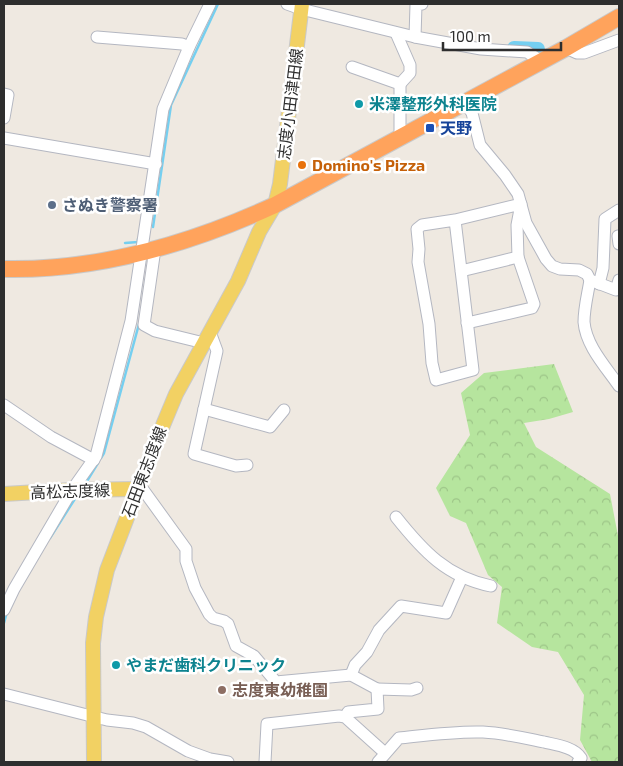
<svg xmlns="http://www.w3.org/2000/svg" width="623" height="766" viewBox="0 0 623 766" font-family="'Exo 2','Noto Sans JP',sans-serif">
	<defs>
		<pattern id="forest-crowns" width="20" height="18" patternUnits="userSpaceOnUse" patternTransform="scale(1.25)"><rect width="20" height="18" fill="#b6e59e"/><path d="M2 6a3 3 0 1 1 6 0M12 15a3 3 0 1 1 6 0" fill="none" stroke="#9dc588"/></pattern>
	</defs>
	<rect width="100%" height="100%" fill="#efe9e1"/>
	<!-- forest -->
	<path fill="url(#forest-crowns)" d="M 554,364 L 573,412 L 549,419 L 524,423 L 536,447 L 610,494 L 619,541 L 619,762 L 592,762 L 580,740 L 584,695 L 558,652 L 532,647 L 497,623 L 502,587 L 488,575 L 466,523 L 450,516 L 436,488 L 470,435 L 461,393 L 484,373 Z"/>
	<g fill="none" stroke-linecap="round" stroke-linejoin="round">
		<!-- stream -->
		<g stroke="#75cff0" stroke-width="2.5">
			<path d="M 153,227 L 171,105 L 218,4"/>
			<path d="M 125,243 L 138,242 L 138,239"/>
			<path d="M 101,458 L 104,453 L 139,324"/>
			<path d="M 84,486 L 98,463"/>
			<path d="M 50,538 L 78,494"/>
			<path d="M 4,623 L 7,612"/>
		</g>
		<!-- river -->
		<path stroke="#75cff0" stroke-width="14" d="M 514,48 L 538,49"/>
		<defs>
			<g id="minor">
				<path d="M 287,4 L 301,9 L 415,37 L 481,49 L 527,52 L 541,61"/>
				<path d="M 396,33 L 410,65 L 410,73 L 400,84"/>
				<path d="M 97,37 L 182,44 L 189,47"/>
				<path d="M 415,37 L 416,5 L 422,4"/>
				<path d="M 566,48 L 577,53 L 584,53 L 619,40"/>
				<path d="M 352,67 L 400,84 L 400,137"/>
				<path d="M 4,94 L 8,95 L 4,118"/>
				<path d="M 465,102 L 472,113 L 480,145 L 505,175 L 518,194 L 526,223 L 546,259 L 552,266 L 560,269 L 579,270 L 587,274 L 590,280 L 616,290 L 619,280"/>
				<path d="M 4,138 L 156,164"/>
				<path d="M 455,220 C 461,270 467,320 473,370 L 436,380 L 432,363 L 429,324 L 418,262 L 419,249 L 417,229 L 422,225 L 455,220 L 521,204 L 517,225 L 518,257 L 461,271"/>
				<path d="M 618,236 L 619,244"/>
				<path d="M 155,249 L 144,325 L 155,331 L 204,343"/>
				<path d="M 590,280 C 588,293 584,308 584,322 C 586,346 606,367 619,386"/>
				<path d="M 599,284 L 603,268 L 605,219 L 619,210"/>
				<path d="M 467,323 L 532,308 L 534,304 L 518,257"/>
				<path d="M 210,332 L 217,351 L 194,454 L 236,466 L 247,465"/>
				<path d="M 4,405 L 51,437 L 94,460"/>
				<path d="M 204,409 L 270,427 L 284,410"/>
				<path d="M 139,484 L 186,549 L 186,561 L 195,588 L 209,614 L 213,618 L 224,621 L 228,624 L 236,646 L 254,656 L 276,682 L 351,675 L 377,689"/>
				<path d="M 396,517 C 423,551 447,577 491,586"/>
				<path d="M 4,610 L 14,589 L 72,490 L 96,456 L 131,321 L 163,109 L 189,47 L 210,4"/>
				<path d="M 351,675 L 355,665 L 367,652 L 379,630 L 401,606 L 446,613 L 462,577"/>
				<path d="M 4,694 L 107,720 L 133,723 L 146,727 L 188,751 L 210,759 L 228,762"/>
				<path d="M 345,717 L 348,712 L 378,709 L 377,689 L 411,690 L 417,688"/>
				<path d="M 265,762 L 267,724 L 339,716 L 345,717 L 385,753"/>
				<path d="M 378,762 L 399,738 C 427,735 455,731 483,732 C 504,733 524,738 544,742 C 556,745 574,747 581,758 L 578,762"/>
			</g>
			<g id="major">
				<path d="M 4,494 L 72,490 L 137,489"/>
				<path d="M 94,762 L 93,643 L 96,617 L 107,570 L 156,442 L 176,394 L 238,281 L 259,232 L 275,205 L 280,184 L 302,4"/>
			</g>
			<path id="highway" d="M 4,269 C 98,271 190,244 275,205 L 566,48 L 619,17"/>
		</defs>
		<!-- minor casing -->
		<use href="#minor" stroke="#b4b7c1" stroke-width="13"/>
		<!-- major casing -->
		<use href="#major" stroke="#c9c9c9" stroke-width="16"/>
		<!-- highway casing -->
		<use href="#highway" stroke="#c9c9c9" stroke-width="18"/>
		<!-- minor -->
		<use href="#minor" stroke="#fff" stroke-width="11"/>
		<!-- major -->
		<use href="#major" stroke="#f2d163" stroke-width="14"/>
		<!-- highway -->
		<use href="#highway" stroke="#ffa35c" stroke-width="16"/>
	</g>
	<!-- markers -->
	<g fill="#0f9aa8" stroke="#fff" stroke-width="2">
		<circle cx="359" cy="104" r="5"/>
		<circle cx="116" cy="665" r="5"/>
	</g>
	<rect fill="#1a4fb4" stroke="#fff" stroke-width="2" x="425" y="123" width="10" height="10" rx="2.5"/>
	<circle fill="#e8710a" stroke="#fff" stroke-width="2" cx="302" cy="165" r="5"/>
	<circle fill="#5c6f8a" stroke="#fff" stroke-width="2" cx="52" cy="205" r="5"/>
	<circle fill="#8d6e63" stroke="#fff" stroke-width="2" cx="222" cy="690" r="5"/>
	<g text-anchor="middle" stroke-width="5" stroke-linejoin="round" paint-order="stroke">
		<!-- street labels -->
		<g font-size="16" fill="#2e2e2e" stroke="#fff">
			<text transform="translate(290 104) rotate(-83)" y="6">志度小田津田線</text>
			<text transform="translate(144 472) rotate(-69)" y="6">石田東志度線</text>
			<text transform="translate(70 491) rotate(-2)" y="6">高松志度線</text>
		</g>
		<!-- culture labels -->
		<g font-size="16" font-weight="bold" fill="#0d838f" stroke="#fff" text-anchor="start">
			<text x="369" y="110">米澤整形外科医院</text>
			<text x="126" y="671">やまだ歯科クリニック</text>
		</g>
		<!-- transit labels -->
		<g font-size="16" font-weight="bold" fill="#164399" stroke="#fff" text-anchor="start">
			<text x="440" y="134">天野</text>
		</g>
		<!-- food labels -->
		<g font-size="16" font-weight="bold" fill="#c56008" stroke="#fff" text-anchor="start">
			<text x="312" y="171">Domino's Pizza</text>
		</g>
		<!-- service labels -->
		<g font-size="16" font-weight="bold" fill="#4e5e75" stroke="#fff" text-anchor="start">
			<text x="62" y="211">さぬき警察署</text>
		</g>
		<!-- education labels -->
		<g font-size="16" font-weight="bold" fill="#785e54" stroke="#fff" text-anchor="start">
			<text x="232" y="696">志度東幼稚園</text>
		</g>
	</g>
	<!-- border -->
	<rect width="623" height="766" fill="none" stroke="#2e2e2e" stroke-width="10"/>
	<!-- scale -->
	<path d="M443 42v8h118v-8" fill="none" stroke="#2e2e2e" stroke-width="2.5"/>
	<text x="450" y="42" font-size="15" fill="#2e2e2e" stroke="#ffffff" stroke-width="4" paint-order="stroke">100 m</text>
</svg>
